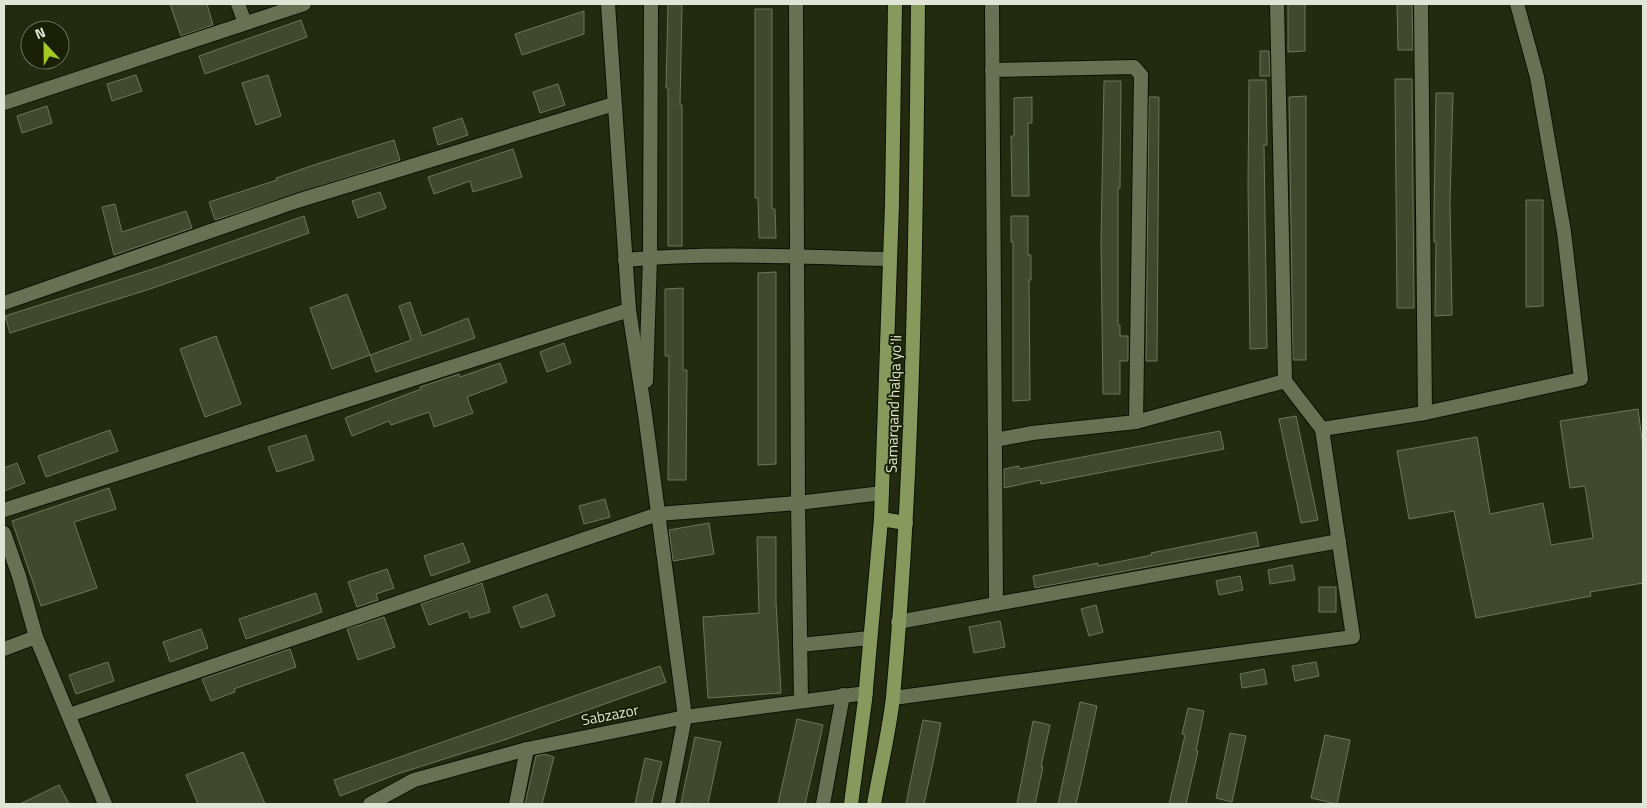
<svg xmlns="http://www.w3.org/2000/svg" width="1647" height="808" viewBox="0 0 1647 808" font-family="'Titillium Web',sans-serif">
	<rect width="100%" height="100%" fill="#232a0f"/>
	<!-- building -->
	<g fill="#40492d" stroke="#6c7658">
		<path d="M 170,4 L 207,4 L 213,25 L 181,36 Z"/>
		<path d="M 668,4 L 682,4 L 680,105 L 682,105 L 682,246 L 668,246 L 668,88 L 666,88 Z"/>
		<path d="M 1288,4 L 1305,4 L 1305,51 L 1288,52 Z"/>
		<path d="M 1397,4 L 1412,4 L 1413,50 L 1398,50 Z"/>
		<path d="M 755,9 L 772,9 L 772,209 L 775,209 L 776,238 L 759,238 L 758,198 L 755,198 Z"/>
		<path d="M 584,11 L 584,34 L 522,55 L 515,34 Z"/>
		<path d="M 301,20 L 307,37 L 205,74 L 199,56 Z"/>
		<path d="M 1260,51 L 1269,51 L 1270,76 L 1260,76 Z"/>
		<path d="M 136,75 L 142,91 L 112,101 L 107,84 Z"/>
		<path d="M 268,75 L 281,116 L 256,125 L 242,83 Z"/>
		<path d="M 1395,79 L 1412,79 L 1414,308 L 1397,308 Z"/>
		<path d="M 1249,80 L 1266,80 L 1267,145 L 1264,145 L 1267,348 L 1250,349 L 1248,185 Z"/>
		<path d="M 1104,81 L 1121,81 L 1120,188 L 1118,188 L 1118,325 L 1120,325 L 1120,336 L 1128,336 L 1128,361 L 1120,361 L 1120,394 L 1103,394 L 1101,242 Z"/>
		<path d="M 558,84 L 565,105 L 540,113 L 533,92 Z"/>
		<path d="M 1436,93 L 1453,93 L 1450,201 L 1452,315 L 1435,316 L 1436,242 L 1434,242 L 1434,216 Z"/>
		<path d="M 1306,96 L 1306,360 L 1293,360 L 1289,97 Z"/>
		<path d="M 1032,97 L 1032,123 L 1028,123 L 1029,196 L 1012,196 L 1011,136 L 1014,136 L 1014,98 Z"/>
		<path d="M 1149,97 L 1159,97 L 1157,361 L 1146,361 Z"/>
		<path d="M 47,106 L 52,123 L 22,133 L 17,116 Z"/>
		<path d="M 462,118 L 468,135 L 438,145 L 433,128 Z"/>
		<path d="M 394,140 L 400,160 L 215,220 L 209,202 L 277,180 L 276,178 L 317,164 Z"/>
		<path d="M 513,149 L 522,177 L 473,192 L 470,181 L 434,194 L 428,177 Z"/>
		<path d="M 380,192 L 386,208 L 358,218 L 352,201 Z"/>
		<path d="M 1526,200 L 1543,200 L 1543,306 L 1526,307 Z"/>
		<path d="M 115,204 L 122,232 L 186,211 L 192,228 L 114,255 L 102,207 Z"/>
		<path d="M 304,216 L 309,233 L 153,288 L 10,333 L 5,316 L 159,267 Z"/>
		<path d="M 1011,216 L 1028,216 L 1028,255 L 1031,255 L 1031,280 L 1029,280 L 1030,400 L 1013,401 L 1013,242 L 1011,242 Z"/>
		<path d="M 776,272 L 776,464 L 758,465 L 758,273 Z"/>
		<path d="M 683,288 L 683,370 L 687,370 L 686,480 L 668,480 L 669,356 L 665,356 L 665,289 Z"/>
		<path d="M 347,294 L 370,355 L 332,369 L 310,308 Z"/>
		<path d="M 410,302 L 422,336 L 468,318 L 475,338 L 376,372 L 370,355 L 411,340 L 399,306 Z"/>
		<path d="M 216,336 L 241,404 L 205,417 L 180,349 Z"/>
		<path d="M 564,343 L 571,363 L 547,372 L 540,352 Z"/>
		<path d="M 500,363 L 507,382 L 467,397 L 473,413 L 434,427 L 429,412 L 391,425 L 389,421 L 352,436 L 345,418 L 421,389 L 420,387 L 459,374 L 460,377 Z"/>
		<path d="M 1638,409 L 1643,447 L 1643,583 L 1590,592 L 1591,596 L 1476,618 L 1454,511 L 1409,519 L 1397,451 L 1477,437 L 1490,514 L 1543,503 L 1551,545 L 1593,538 L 1585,486 L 1570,488 L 1560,421 Z"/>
		<path d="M 1296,416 L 1318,520 L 1301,523 L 1279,419 Z"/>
		<path d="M 110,430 L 118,451 L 46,477 L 38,456 Z"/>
		<path d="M 1220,431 L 1224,449 L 1041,484 L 1040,480 L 1004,488 L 1004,469 L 1019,466 L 1019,469 Z"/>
		<path d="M 306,435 L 314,460 L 277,472 L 268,447 Z"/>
		<path d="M 17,463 L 25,483 L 4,491 L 4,468 Z"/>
		<path d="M 109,488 L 116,509 L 74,522 L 97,588 L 41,606 L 12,521 Z"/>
		<path d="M 605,499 L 610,517 L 584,524 L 579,506 Z"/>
		<path d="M 709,523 L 714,554 L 673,561 L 669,530 Z"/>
		<path d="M 1256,532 L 1259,546 L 1035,588 L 1033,576 L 1098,563 L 1098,566 L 1152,555 L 1151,553 Z"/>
		<path d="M 757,537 L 776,537 L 776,602 L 781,693 L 708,698 L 703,617 L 759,613 Z"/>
		<path d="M 463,543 L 470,562 L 431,576 L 424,556 Z"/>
		<path d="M 1292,565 L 1295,580 L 1270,584 L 1268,570 Z"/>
		<path d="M 387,569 L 394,588 L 376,594 L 378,600 L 357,607 L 348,582 Z"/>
		<path d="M 1240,576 L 1243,590 L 1219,595 L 1216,581 Z"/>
		<path d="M 482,583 L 490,612 L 470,618 L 468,611 L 429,625 L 421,604 Z"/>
		<rect x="1319" y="587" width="17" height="25"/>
		<path d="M 316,593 L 322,612 L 246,639 L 239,619 Z"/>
		<path d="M 547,594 L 555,616 L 521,628 L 513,607 Z"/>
		<path d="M 1096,605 L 1103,632 L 1089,636 L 1081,609 Z"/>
		<path d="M 384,617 L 395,647 L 358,660 L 347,629 Z"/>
		<path d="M 1000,621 L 1005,647 L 974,653 L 969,627 Z"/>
		<path d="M 201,629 L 208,648 L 170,662 L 163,642 Z"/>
		<path d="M 290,649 L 296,667 L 234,689 L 235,692 L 211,701 L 202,679 Z"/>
		<path d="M 108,662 L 114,681 L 76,694 L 69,675 Z"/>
		<path d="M 1316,662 L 1319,676 L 1295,681 L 1292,666 Z"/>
		<path d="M 660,666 L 666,682 L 507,739 L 400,773 L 340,796 L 334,780 Z"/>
		<path d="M 1264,669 L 1267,684 L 1242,688 L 1240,674 Z"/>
		<path d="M 1080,702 L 1097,706 L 1083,773 L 1076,804 L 1058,804 Z"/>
		<path d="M 1188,708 L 1204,711 L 1196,751 L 1198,751 L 1186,804 L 1169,804 L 1185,735 L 1182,734 Z"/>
		<path d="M 797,719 L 823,725 L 818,748 L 805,804 L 778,804 Z"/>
		<path d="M 923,720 L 941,723 L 934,758 L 924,804 L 906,804 Z"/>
		<path d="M 1033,721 L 1050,725 L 1041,767 L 1043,767 L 1035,804 L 1017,804 Z"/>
		<path d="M 1230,733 L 1246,736 L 1232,802 L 1216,798 Z"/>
		<path d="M 1325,735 L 1350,740 L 1337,804 L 1311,798 Z"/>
		<path d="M 695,737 L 721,742 L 708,804 L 681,803 Z"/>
		<path d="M 243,752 L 265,804 L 198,804 L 186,775 Z"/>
		<path d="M 544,754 L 554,757 L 542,804 L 525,804 L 536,756 Z"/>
		<path d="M 645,758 L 662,762 L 651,804 L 635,804 Z"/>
		<path d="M 59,785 L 69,804 L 20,804 Z"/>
	</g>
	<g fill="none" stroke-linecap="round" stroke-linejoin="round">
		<defs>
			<g id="minor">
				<path d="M 238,4 L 245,23"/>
				<path d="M 608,4 L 629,310 L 645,414 L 685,717 L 668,804"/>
				<path d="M 796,4 L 798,503 L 801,700"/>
				<path d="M 992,4 L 996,604"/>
				<path d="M 1277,4 L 1285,381"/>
				<path d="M 1421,4 L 1425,413"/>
				<path d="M 992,70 L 1134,67 L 1141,75 L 1136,422"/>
				<path d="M 4,103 L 304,4"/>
				<path d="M 625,260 C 712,252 802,257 890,259"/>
				<path d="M 4,303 L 297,201 L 614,104"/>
				<path d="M 646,381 L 650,258 L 651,4"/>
				<path d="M 995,440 L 1032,433 L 1136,422 L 1285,381 L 1322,429"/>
				<path d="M 4,510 L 629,310"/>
				<path d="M 4,533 L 19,576 L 36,637 L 105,804"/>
				<path d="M 898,622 L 1339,541"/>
				<path d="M 800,645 L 870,638"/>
				<path d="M 4,649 L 36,637"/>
				<path d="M 893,698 L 1353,637 L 1322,429 L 1425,413 L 1581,379 L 1564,232 L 1537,77 L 1517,4"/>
				<path d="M 69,715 L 658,514 L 798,503 L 882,493"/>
				<path d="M 370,804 L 414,780 L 527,749 L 685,717 L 866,693"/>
				<path d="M 516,804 L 527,749"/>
				<path d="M 823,804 L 843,695"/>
			</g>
			<g id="trunk">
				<path d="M 881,519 L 906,523"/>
				<path d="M 851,804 L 865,700 L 881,519 L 892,204 L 895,4"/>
				<path d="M 874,804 C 880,769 889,733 893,697 C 914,466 916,235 918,4"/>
			</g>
		</defs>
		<!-- minor casing -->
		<use href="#minor" stroke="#0c1200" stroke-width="16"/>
		<!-- trunk casing -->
		<use href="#trunk" stroke="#0c1200" stroke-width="16"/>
		<!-- minor -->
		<use href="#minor" stroke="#687153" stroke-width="14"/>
		<!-- trunk -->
		<use href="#trunk" stroke="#87995c" stroke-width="14"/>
	</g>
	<g text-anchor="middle" stroke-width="4" stroke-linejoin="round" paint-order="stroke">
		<!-- street labels -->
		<g font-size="15" fill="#e0e6d5" stroke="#192005">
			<text transform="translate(894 404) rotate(-88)" y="5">Samarqand halqa yoʻli</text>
			<text transform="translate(610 715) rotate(-11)" y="5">Sabzazor</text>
		</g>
	</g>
	<!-- border -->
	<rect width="1647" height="808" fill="none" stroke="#e0e6d5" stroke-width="10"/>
	<!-- north arrow -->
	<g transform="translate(45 45) rotate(338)"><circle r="24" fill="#192005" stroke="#696f58"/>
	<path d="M0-4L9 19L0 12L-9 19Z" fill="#a4c825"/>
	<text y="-8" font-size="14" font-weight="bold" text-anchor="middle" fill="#e0e6d5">N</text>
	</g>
</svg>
